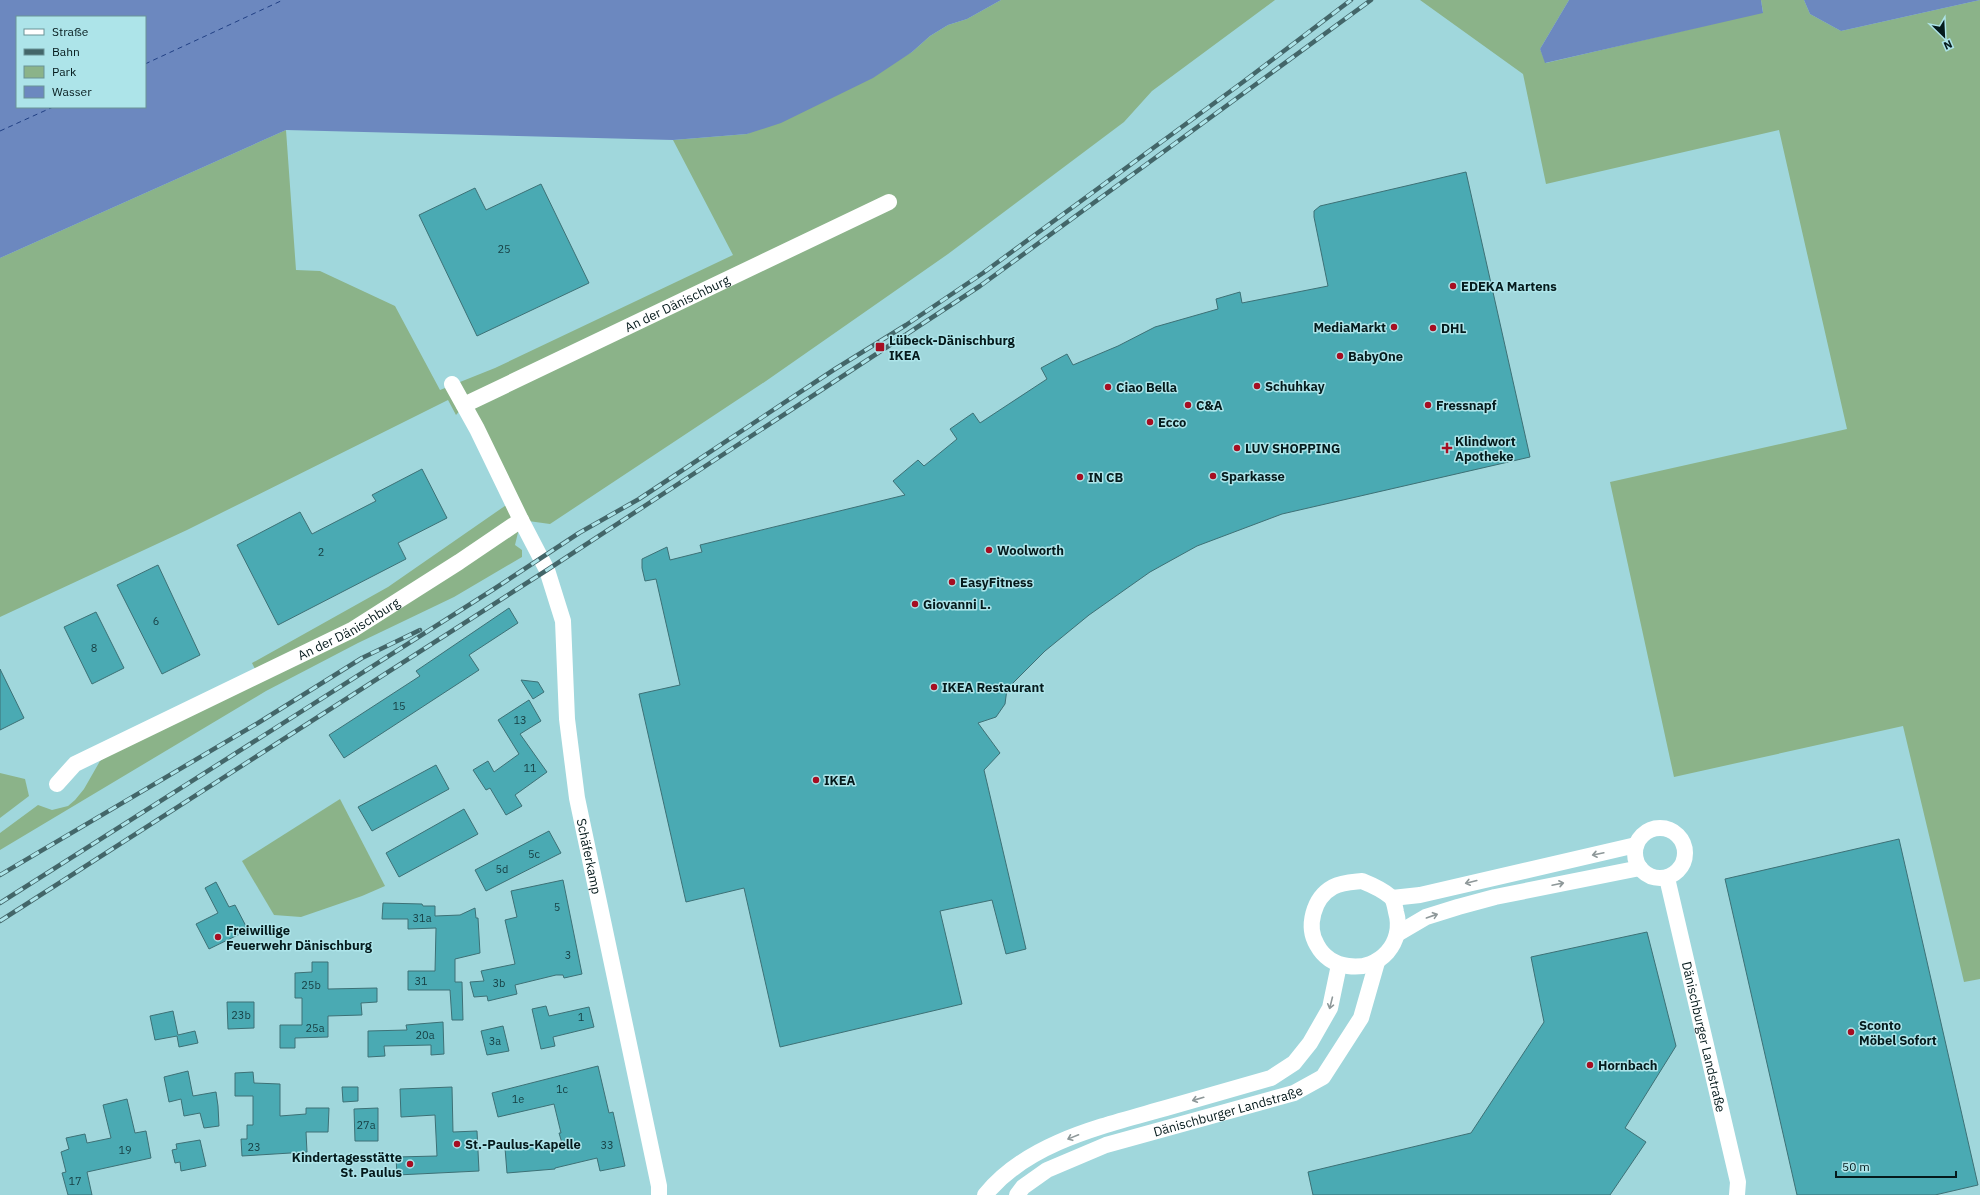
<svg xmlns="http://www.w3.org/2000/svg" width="1980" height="1195" viewBox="0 0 1980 1195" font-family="'IBM Plex Sans',sans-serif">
	<rect width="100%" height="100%" fill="#a0d7dc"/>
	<!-- green -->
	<g fill="#8bb389">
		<path d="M 1001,0 L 1275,0 L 1152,91 L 1124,122 L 948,254 L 766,381 L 550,524 L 521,520 L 515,545 L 522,550 L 522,557 L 454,597 L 358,643 L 266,691 L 0,850 L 0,833 L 38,805 L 52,810 L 68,806 L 75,800 L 84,789 L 100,761 L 107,756 L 261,681 L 252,663 L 388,587 L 512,501 L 464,406 L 456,415 L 448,400 L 187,530 L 0,617 L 0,258 L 286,130 L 296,270 L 320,271 L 395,306 L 440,390 L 495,368 L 733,255 L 673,140 L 747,134 L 912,52 L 930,36 L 948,25 L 967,19 Z"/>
		<path d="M 1420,0 L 1569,0 L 1540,49 L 1546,63 L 1763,12 L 1761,0 L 1804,0 L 1810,14 L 1841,31 L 1980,0 L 1980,979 L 1964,982 L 1903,726 L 1674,777 L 1610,482 L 1847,429 L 1779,130 L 1546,184 L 1523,74 Z"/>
		<path d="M 0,773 L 25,779 L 29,796 L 0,818 Z"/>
		<path d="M 340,799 L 385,886 L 362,896 L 301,917 L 274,915 L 242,861 Z"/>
	</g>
	<!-- water -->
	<g fill="#6c88bf" fill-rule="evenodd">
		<path d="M 0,0 L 1001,0 L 967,19 L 948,25 L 930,36 L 912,52 L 873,78 L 781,123 L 747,134 L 673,140 L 286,130 L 0,258 ZM 17,17 L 145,17 L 145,107 L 17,107 Z"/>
		<path d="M 1569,0 L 1761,0 L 1763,13 L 1545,63 L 1540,49 Z"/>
		<path d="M 1804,0 L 1980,0 L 1841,31 L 1810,14 Z"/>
	</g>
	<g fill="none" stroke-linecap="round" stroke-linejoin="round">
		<!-- ferry -->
		<g stroke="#214084" stroke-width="1" stroke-dasharray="5 4" stroke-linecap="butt">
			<path d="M 145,64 L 283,0"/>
			<path d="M 0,131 L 53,107"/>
		</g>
	</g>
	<!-- building -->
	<g fill="#4aaab3" stroke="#3d7176">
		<path d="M 1466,172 L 1530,457 L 1282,514 L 1197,546 L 1150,572 L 1089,615 L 1045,651 L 1007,689 L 1005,704 L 996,717 L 978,723 L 1000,753 L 984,770 L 1026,949 L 1006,954 L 992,900 L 940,911 L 962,1004 L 780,1047 L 744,888 L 686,902 L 639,694 L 680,685 L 656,579 L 645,581 L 642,568 L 642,559 L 667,547 L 670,560 L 702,552 L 700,545 L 905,495 L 893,481 L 918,460 L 924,466 L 957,439 L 950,429 L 973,413 L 980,423 L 1047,379 L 1041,368 L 1067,354 L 1073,365 L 1118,346 L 1155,327 L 1218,309 L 1216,299 L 1240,292 L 1242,303 L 1328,286 L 1314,217 L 1314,211 L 1320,206 Z"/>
		<path d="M 541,184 L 589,283 L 477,336 L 419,215 L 475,188 L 486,210 Z"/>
		<path d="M 422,469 L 447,518 L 398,543 L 406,559 L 278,625 L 237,545 L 300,512 L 312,534 L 376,501 L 372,495 Z"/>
		<path d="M 158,565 L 200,655 L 162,674 L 117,585 Z"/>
		<path d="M 509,608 L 518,623 L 469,655 L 479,670 L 344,758 L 329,735 L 420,676 L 416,671 Z"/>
		<path d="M 96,612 L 124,668 L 92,684 L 64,627 Z"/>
		<path d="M 0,669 L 24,718 L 0,730 Z"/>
		<path d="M 521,680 L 538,682 L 544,692 L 533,699 Z"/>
		<path d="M 529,700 L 541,721 L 520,734 L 547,772 L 515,795 L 522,806 L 506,815 L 490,788 L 486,790 L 473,770 L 488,761 L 494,772 L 519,754 L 498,720 Z"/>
		<path d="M 436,765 L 449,789 L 372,831 L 358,807 Z"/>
		<path d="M 464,809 L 478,834 L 399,877 L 386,853 Z"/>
		<path d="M 549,831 L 561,853 L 486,891 L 475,870 Z"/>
		<path d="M 1899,839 L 1978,1185 L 1935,1195 L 1797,1195 L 1725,879 Z"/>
		<path d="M 563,880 L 582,974 L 564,978 L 563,975 L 556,975 L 515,985 L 517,994 L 488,1001 L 487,996 L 474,997 L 470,982 L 484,981 L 481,971 L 515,964 L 505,920 L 517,917 L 511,891 Z"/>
		<path d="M 216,882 L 229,907 L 235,905 L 248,930 L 209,949 L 196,924 L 218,913 L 205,888 Z"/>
		<path d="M 383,903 L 422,904 L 423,906 L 435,906 L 435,916 L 460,915 L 475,908 L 476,918 L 478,918 L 480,953 L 455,959 L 455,982 L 462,982 L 463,1020 L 452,1020 L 450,990 L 408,990 L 408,971 L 435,971 L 436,928 L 408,929 L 408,919 L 382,919 Z"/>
		<path d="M 1647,932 L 1676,1046 L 1625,1128 L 1646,1142 L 1610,1195 L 1313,1195 L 1308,1172 L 1471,1133 L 1544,1022 L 1531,957 Z"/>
		<path d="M 312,962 L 328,962 L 328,989 L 377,988 L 377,1002 L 361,1003 L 362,1015 L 328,1016 L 328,1037 L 295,1038 L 295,1048 L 280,1048 L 280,1025 L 302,1025 L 302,998 L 295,998 L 295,973 L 312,972 Z"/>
		<path d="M 227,1002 L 254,1002 L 254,1028 L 228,1029 Z"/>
		<path d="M 546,1006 L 549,1016 L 589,1007 L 594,1027 L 553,1037 L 555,1046 L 541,1049 L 532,1009 Z"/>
		<path d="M 173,1011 L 178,1035 L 195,1031 L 198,1043 L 179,1047 L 177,1036 L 155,1040 L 150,1016 Z"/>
		<path d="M 443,1022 L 444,1054 L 431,1055 L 431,1045 L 384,1046 L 385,1056 L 368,1057 L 368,1031 L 407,1030 L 406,1025 Z"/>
		<path d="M 503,1026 L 509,1051 L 487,1055 L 481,1031 Z"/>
		<path d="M 598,1066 L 609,1113 L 613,1112 L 625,1166 L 600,1171 L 597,1158 L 555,1168 L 555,1169 L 507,1173 L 505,1148 L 562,1143 L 559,1133 L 561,1133 L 554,1104 L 498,1117 L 492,1093 Z"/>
		<path d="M 188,1071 L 193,1096 L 216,1092 L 218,1106 L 219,1126 L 204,1128 L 200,1113 L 184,1116 L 181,1099 L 169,1102 L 164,1077 Z"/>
		<path d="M 253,1072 L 254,1083 L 280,1084 L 280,1116 L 306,1114 L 306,1108 L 329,1108 L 328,1132 L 306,1132 L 307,1152 L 242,1156 L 241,1139 L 247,1139 L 247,1125 L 253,1125 L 253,1096 L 235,1096 L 235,1073 Z"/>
		<path d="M 342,1087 L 358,1087 L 358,1101 L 343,1102 Z"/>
		<path d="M 452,1087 L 453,1132 L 477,1131 L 479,1171 L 397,1175 L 396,1157 L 437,1156 L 435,1115 L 401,1117 L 400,1089 Z"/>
		<path d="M 127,1099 L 135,1133 L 146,1131 L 151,1158 L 87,1172 L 92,1195 L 68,1195 L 62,1173 L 66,1172 L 61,1152 L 69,1149 L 66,1138 L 85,1134 L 87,1143 L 111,1138 L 103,1105 Z"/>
		<path d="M 378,1108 L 378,1141 L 355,1141 L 354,1109 Z"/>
		<path d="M 200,1140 L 206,1166 L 181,1171 L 180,1162 L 175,1163 L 172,1150 L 177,1149 L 176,1144 Z"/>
	</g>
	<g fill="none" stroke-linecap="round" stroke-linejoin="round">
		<!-- minor -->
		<g stroke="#fff" stroke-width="16">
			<path id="s1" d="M 464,405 L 889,202"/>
			<path id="s2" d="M 521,520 L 547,570 L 563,621 L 567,719 L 577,798 L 659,1186 L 659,1195"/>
			<path id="s3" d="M 57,784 L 75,764 L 352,630 L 459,562 L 521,520 L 477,429 L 452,384"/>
			<circle cx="1660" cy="853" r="25"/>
			<path id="s4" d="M 1667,878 L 1738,1182 L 1737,1195"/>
			<path d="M 1362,881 C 1372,885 1383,890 1391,897 C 1394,900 1395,907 1396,912 C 1405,942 1380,971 1348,966 C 1334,964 1324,958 1317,945 C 1306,927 1313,898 1333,887 C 1342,882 1352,882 1362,881 Z"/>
			<path d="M 1392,898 L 1420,895 L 1636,845"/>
			<path d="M 1397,934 L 1426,917 L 1458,907 L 1495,897 L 1640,868"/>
			<path d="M 985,1195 C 1028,1142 1103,1126 1166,1108 C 1201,1098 1236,1088 1271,1078 L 1294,1063 L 1310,1043 L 1330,1008 L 1339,965"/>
			<path id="s5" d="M 1017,1195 L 1023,1187 L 1047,1170 L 1106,1145 L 1294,1093 L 1323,1077 L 1361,1018 L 1377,962"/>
		</g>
		<defs>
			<g id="rail">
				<path d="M 0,875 L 258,723 L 362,658 L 420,630"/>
				<path d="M 0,903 L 494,589 L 579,533 L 639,499 L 835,369 L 906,325 L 983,273 L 1243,82 L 1351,0"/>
				<path d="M 0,921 L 547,570 L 980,286 L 1371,0"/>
			</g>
		</defs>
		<!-- rail casing -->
		<use href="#rail" stroke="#436669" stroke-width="4.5"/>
		<!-- rail -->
		<use href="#rail" stroke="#ade4e9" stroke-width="3" stroke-dasharray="9" stroke-linecap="butt"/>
	</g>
	<!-- one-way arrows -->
	<defs><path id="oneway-shaft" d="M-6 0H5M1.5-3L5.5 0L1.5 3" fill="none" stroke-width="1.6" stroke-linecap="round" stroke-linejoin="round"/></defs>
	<g stroke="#8e9899">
		<use href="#oneway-shaft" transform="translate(1598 854) rotate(168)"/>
		<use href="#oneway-shaft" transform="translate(1471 882) rotate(166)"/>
		<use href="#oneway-shaft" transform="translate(1558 884) rotate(-12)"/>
		<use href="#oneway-shaft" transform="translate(1432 916) rotate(-19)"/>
		<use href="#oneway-shaft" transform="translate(1331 1003) rotate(104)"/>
		<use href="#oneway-shaft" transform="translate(1198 1099) rotate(164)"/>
		<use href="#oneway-shaft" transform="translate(1073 1137) rotate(158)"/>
	</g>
	<!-- markers -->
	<g fill="#a60e22" stroke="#ade4e9" stroke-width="1.5">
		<circle cx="1453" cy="286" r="4"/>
		<circle cx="1394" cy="327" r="4"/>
		<circle cx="1433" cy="328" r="4"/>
		<rect x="875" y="342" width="10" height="10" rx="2"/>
		<circle cx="1340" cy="356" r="4"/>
		<circle cx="1257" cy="386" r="4"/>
		<circle cx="1108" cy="387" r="4"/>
		<circle cx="1188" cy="405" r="4"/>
		<circle cx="1428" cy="405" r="4"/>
		<circle cx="1150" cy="422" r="4"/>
		<circle cx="1237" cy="448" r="4"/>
		<path d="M1445 442h4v4h4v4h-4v4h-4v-4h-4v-4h4z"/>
		<circle cx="1213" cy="476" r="4"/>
		<circle cx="1080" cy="477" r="4"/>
		<circle cx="989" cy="550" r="4"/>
		<circle cx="952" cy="582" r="4"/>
		<circle cx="915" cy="604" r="4"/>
		<circle cx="934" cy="687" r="4"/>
		<circle cx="816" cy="780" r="4"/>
		<circle cx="218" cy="937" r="4"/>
		<circle cx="1851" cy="1032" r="4"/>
		<circle cx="1590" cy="1065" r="4"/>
		<circle cx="457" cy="1144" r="4"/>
		<circle cx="410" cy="1164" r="4"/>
	</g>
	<g text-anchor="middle" stroke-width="3" stroke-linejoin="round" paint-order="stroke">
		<!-- number labels -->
		<g font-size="11" fill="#163e42">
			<text x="504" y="253">25</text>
			<text x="321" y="556">2</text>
			<text x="156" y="625">6</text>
			<text x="94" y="652">8</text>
			<text x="399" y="710">15</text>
			<text x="520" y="724">13</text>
			<text x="530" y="772">11</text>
			<text x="534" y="858">5c</text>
			<text x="502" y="873">5d</text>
			<text x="557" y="911">5</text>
			<text x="422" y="922">31a</text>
			<text x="568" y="959">3</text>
			<text x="421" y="985">31</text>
			<text x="499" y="987">3b</text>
			<text x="311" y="989">25b</text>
			<text x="241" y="1019">23b</text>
			<text x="581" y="1021">1</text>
			<text x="315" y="1032">25a</text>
			<text x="425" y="1039">20a</text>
			<text x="495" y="1045">3a</text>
			<text x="562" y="1093">1c</text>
			<text x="518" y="1103">1e</text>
			<text x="366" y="1129">27a</text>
			<text x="607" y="1149">33</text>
			<text x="254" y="1151">23</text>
			<text x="125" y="1154">19</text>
			<text x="75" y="1185">17</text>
		</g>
		<!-- poi labels -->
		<g font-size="13" font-weight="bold" fill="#051a1c" stroke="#ade4e9" text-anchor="start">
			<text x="1461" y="291">EDEKA Martens</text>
			<text x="1386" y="332" text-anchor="end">MediaMarkt</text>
			<text x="1441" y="333">DHL</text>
			<text x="889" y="345">Lübeck-Dänischburg<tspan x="889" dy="15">IKEA</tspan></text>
			<text x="1348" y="361">BabyOne</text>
			<text x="1265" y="391">Schuhkay</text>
			<text x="1116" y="392">Ciao Bella</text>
			<text x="1196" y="410">C&amp;A</text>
			<text x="1436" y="410">Fressnapf</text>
			<text x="1158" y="427">Ecco</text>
			<text x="1455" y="446">Klindwort<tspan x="1455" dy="15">Apotheke</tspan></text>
			<text x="1245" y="453">LUV SHOPPING</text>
			<text x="1221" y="481">Sparkasse</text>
			<text x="1088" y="482">IN CB</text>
			<text x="997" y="555">Woolworth</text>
			<text x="960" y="587">EasyFitness</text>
			<text x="923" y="609">Giovanni L.</text>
			<text x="942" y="692">IKEA Restaurant</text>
			<text x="824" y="785">IKEA</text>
			<text x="226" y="935">Freiwillige<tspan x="226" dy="15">Feuerwehr Dänischburg</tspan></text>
			<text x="1859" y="1030">Sconto<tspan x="1859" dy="15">Möbel Sofort</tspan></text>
			<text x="1598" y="1070">Hornbach</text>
			<text x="465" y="1149">St.-Paulus-Kapelle</text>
			<text x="402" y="1162" text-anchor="end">Kindertagesstätte<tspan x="402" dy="15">St. Paulus</tspan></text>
		</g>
		<!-- street labels -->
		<g font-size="13" fill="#051a1c" stroke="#ade4e9">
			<text dy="5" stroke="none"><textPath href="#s1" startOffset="236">An der Dänischburg</textPath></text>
			<text dy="5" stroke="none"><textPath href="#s3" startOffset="332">An der Dänischburg</textPath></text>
			<text dy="5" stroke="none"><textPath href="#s2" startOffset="347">Schäferkamp</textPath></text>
			<text dy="5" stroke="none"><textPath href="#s4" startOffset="163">Dänischburger Landstraße</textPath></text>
			<text dy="5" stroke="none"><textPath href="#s5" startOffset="230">Dänischburger Landstraße</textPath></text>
		</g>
	</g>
	<!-- legend -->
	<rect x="16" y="16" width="130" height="92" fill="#ade4e9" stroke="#6a9397"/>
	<rect x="24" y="29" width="20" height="6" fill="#ffffff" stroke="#6a9397"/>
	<text x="52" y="36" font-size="12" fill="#051a1c">Straße</text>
	<rect x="24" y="49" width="20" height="6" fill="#436669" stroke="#6a9397"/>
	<text x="52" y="56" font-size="12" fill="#051a1c">Bahn</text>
	<rect x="24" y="66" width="20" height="12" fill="#8bb389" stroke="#6a9397"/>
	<text x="52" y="76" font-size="12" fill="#051a1c">Park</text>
	<rect x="24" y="86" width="20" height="12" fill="#6c88bf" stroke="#6a9397"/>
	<text x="52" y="96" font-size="12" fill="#051a1c">Wasser</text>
	<!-- north arrow -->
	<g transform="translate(1944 36) rotate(156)" stroke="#ade4e9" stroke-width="3" paint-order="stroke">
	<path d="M0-3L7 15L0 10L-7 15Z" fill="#051a1c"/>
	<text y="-6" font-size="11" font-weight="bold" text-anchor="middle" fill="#051a1c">N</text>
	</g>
	<!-- scale -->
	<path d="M1836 1171v6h120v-6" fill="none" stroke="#051a1c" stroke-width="2"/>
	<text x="1842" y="1171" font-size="12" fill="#051a1c" stroke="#ade4e9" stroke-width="3" paint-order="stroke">50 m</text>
</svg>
